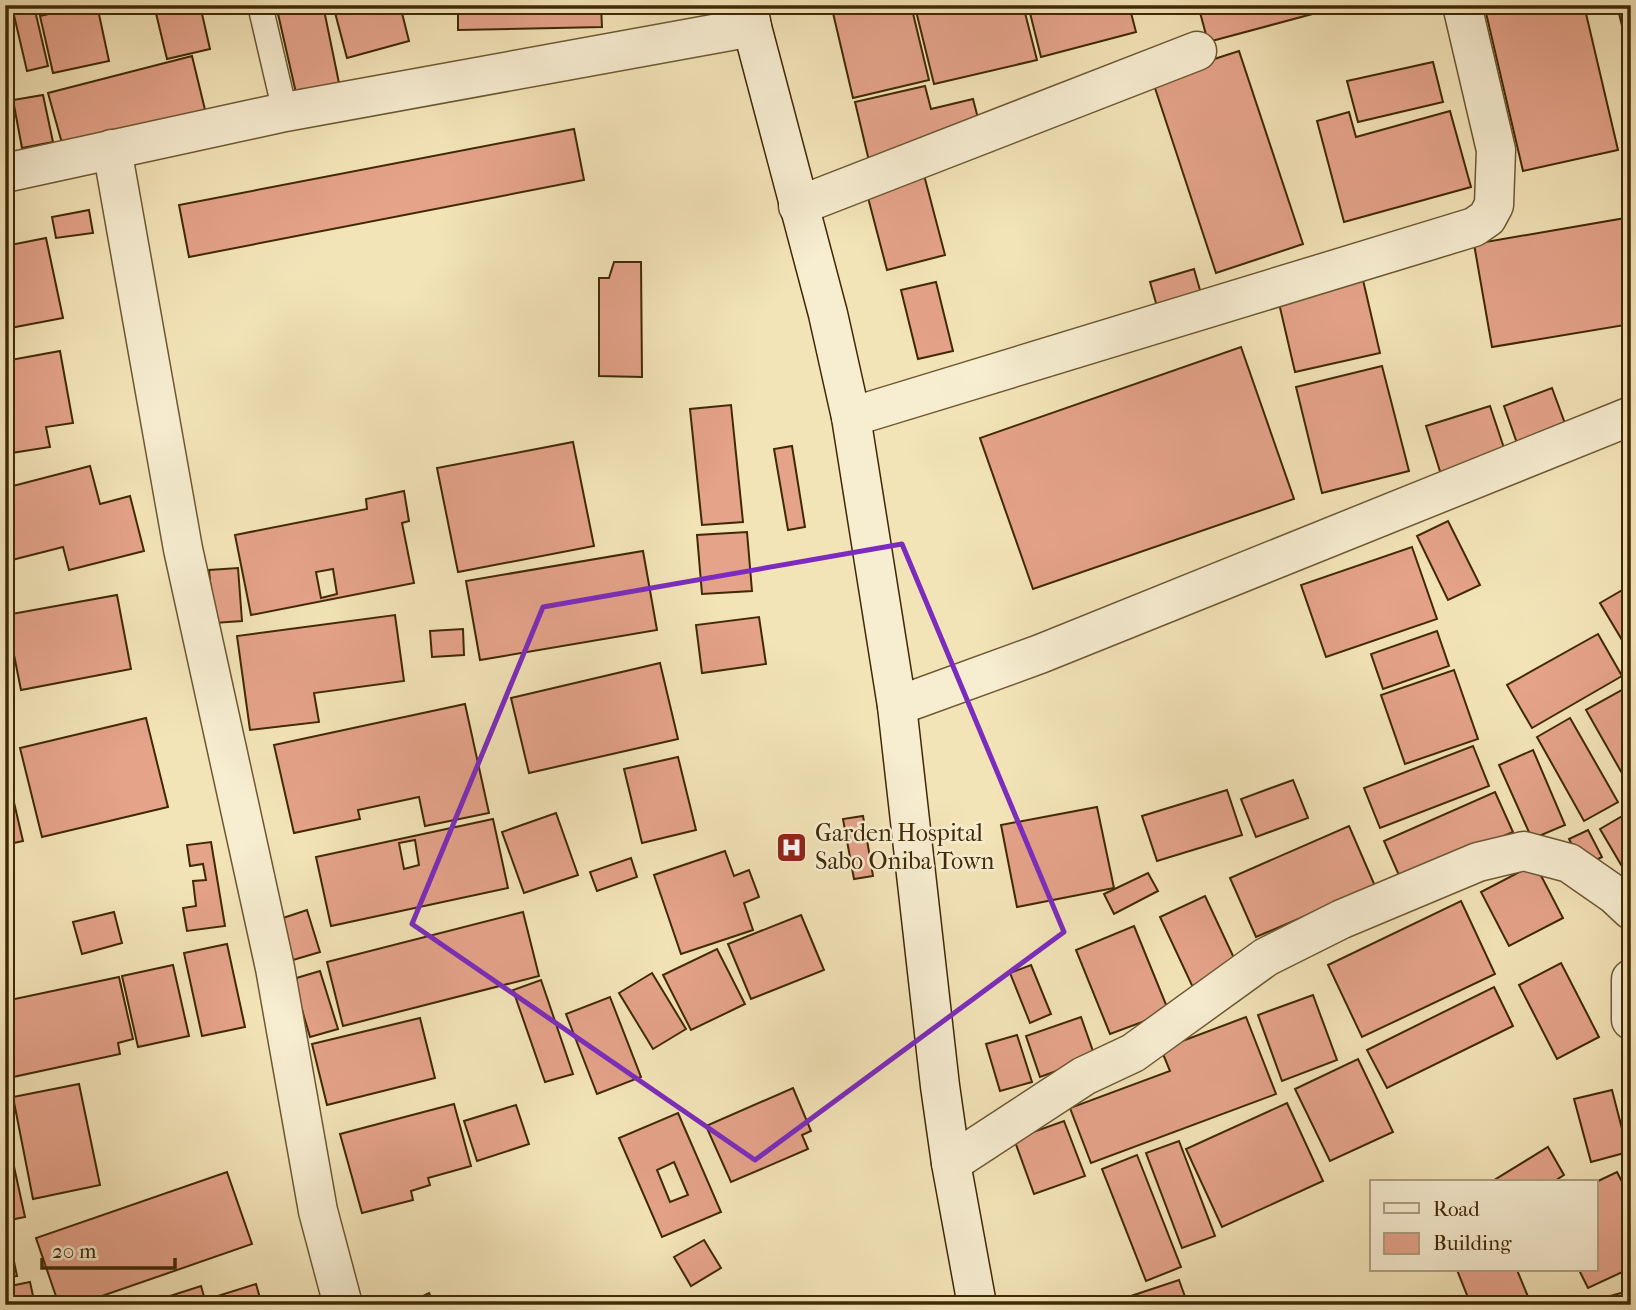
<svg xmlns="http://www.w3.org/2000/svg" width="1636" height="1310" viewBox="0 0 1636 1310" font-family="'IM FELL French Canon',serif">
	<rect width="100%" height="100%" fill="#f3e4b8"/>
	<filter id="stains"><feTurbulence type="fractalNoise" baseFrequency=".00286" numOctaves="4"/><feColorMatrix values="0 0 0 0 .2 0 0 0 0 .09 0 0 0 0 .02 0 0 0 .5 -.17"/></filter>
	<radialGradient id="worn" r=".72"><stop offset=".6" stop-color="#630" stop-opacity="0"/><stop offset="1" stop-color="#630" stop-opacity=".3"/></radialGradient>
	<!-- building -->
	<g fill="#e5a38a" stroke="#402905" stroke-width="2" fill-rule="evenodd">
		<path d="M 87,5 L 97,5 L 109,61 L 53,73 L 40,16 Z"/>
		<path d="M 105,5 L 139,5 L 139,6 L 107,13 Z"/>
		<path d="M 154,5 L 200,5 L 210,49 L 167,59 Z"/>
		<path d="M 276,5 L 323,5 L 339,83 L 296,93 Z"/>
		<path d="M 333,5 L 400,5 L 409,41 L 347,58 Z"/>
		<path d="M 458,5 L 601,5 L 602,27 L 458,30 Z"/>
		<path d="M 867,5 L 911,5 L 929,80 L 853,98 L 833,13 Z"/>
		<path d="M 940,5 L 1023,5 L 1037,60 L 934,84 L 916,11 Z"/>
		<path d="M 1028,5 L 1129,5 L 1136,32 L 1041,57 Z"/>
		<path d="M 1198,5 L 1346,5 L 1208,42 Z"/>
		<path d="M 1518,5 L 1584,5 L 1618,150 L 1523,171 L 1486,13 Z"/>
		<path d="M 1617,5 L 1631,5 L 1631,25 L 1622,26 Z"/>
		<path d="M 34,6 L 48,66 L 27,71 L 13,11 Z"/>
		<path d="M 1239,51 L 1303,244 L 1216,273 L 1152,79 Z"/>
		<path d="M 192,56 L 207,118 L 65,154 L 48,93 Z"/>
		<path d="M 1433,62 L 1443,102 L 1358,122 L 1347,81 Z"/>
		<path d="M 925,86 L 931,109 L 973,99 L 980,126 L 869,161 L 855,102 Z"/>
		<path d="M 43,95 L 53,142 L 22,148 L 13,100 Z"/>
		<path d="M 1450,111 L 1471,187 L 1344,222 L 1317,121 L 1349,112 L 1356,137 Z"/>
		<path d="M 574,129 L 584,180 L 189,257 L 179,205 Z"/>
		<path d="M 924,175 L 945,255 L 887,270 L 866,190 Z"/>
		<path d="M 89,210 L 93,233 L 56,238 L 52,217 Z"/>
		<path d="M 1631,217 L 1631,324 L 1492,347 L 1474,244 Z"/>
		<path d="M 46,238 L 63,318 L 5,329 L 5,246 Z"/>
		<path d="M 614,262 L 641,262 L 642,377 L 599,376 L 599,278 L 609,278 Z"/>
		<path d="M 1194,269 L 1204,304 L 1160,317 L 1150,282 Z"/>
		<path d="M 1363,280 L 1380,353 L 1295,372 L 1278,299 Z"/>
		<path d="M 936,282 L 953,351 L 918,359 L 901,290 Z"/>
		<path d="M 1241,347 L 1294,499 L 1033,589 L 980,438 Z"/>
		<path d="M 60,351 L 73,423 L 46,427 L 50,447 L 5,454 L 5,361 Z"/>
		<path d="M 1382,366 L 1409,471 L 1322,493 L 1296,387 Z"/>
		<path d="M 1552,388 L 1567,429 L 1518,446 L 1504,406 Z"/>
		<path d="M 731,405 L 743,522 L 702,525 L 690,409 Z"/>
		<path d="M 1490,406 L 1508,460 L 1443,481 L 1426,426 Z"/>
		<path d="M 573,442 L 594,546 L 458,572 L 437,468 Z"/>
		<path d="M 792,446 L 805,527 L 788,530 L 774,449 Z"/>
		<path d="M 90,466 L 100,504 L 130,496 L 144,551 L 69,570 L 63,547 L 8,561 L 5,551 L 5,488 Z"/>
		<path d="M 404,491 L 409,521 L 402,523 L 414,583 L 251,615 L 235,535 L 367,509 L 366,499 ZM 333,569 L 337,594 L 321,598 L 316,572 Z"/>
		<path d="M 1448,521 L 1480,585 L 1448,600 L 1417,536 Z"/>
		<path d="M 747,532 L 752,591 L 702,594 L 697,535 Z"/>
		<path d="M 1412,547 L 1437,619 L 1326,657 L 1301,585 Z"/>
		<path d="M 643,551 L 657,630 L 480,660 L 466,581 Z"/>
		<path d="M 238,568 L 242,621 L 214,623 L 209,570 Z"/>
		<path d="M 1631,585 L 1631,655 L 1600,603 Z"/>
		<path d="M 117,595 L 131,669 L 21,690 L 6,615 Z"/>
		<path d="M 395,615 L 404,681 L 314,693 L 319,722 L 250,730 L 237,636 Z"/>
		<path d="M 759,617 L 766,664 L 702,673 L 696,625 Z"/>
		<path d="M 463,629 L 464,655 L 432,657 L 430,631 Z"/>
		<path d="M 1437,631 L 1449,666 L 1383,689 L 1371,654 Z"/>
		<path d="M 1598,634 L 1622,676 L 1532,728 L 1507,685 Z"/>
		<path d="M 660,663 L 678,739 L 529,773 L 511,698 Z"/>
		<path d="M 1454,670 L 1478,739 L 1405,764 L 1381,695 Z"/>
		<path d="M 1631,685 L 1631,771 L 1623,775 L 1586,710 Z"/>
		<path d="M 465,704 L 489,813 L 425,826 L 419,797 L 358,810 L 360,819 L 294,833 L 274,745 Z"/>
		<path d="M 146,718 L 168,807 L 42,837 L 20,748 Z"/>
		<path d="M 1570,718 L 1618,802 L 1584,821 L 1537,737 Z"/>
		<path d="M 1473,746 L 1489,786 L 1380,828 L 1364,788 Z"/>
		<path d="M 1533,750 L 1565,825 L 1532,839 L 1499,765 Z"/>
		<path d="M 678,757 L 696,830 L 642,843 L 624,769 Z"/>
		<path d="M 5,764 L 23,841 L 5,845 Z"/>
		<path d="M 1293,780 L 1308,818 L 1256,837 L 1241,799 Z"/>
		<path d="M 1227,790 L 1242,835 L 1157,861 L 1142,816 Z"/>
		<path d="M 1495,792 L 1513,832 L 1401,880 L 1384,841 Z"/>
		<path d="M 1097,807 L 1114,888 L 1017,907 L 1001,825 Z"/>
		<path d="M 1631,811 L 1631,879 L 1630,880 L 1600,829 Z"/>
		<path d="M 556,813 L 578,875 L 524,893 L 502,832 Z"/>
		<path d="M 863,816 L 873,876 L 854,879 L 843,819 Z"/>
		<path d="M 493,819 L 508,888 L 331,926 L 316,857 ZM 415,840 L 419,865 L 404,869 L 399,843 Z"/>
		<path d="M 1349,826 L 1375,886 L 1256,937 L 1230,878 Z"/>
		<path d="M 1588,830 L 1602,857 L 1583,867 L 1569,839 Z"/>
		<path d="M 211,842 L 225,926 L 187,931 L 183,908 L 196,906 L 193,881 L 206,880 L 203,864 L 190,866 L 187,845 Z"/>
		<path d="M 725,851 L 734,876 L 749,870 L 759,897 L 744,903 L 753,930 L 681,954 L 654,875 Z"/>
		<path d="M 631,858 L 637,877 L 597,891 L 590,872 Z"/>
		<path d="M 1535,864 L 1563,918 L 1509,946 L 1481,892 Z"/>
		<path d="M 1148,873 L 1158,891 L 1114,914 L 1104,894 Z"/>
		<path d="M 1205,896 L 1241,973 L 1196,994 L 1160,917 Z"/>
		<path d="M 1461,901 L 1495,974 L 1362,1037 L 1328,965 Z"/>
		<path d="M 307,910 L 320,952 L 293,960 L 280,919 Z"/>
		<path d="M 114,912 L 122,943 L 82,954 L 73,922 Z"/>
		<path d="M 523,912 L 539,976 L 343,1026 L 327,962 Z"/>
		<path d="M 801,915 L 824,970 L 751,999 L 728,944 Z"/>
		<path d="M 1134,926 L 1169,1012 L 1110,1034 L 1076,950 Z"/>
		<path d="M 227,944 L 245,1027 L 202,1036 L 184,953 Z"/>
		<path d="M 717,949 L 745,1004 L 691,1030 L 663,975 Z"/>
		<path d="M 1561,963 L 1599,1037 L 1557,1059 L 1519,985 Z"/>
		<path d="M 173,965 L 189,1036 L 138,1047 L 122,976 Z"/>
		<path d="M 1031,965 L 1051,1014 L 1030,1023 L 1010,973 Z"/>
		<path d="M 320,971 L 338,1029 L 310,1037 L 293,979 Z"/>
		<path d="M 652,973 L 686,1029 L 653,1049 L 619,993 Z"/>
		<path d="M 119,977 L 133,1039 L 118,1043 L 120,1054 L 13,1077 L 5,1042 L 5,1001 Z"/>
		<path d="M 541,980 L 573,1074 L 545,1082 L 513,990 Z"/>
		<path d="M 1494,987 L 1513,1026 L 1387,1088 L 1367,1050 Z"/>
		<path d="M 1313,995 L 1337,1060 L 1282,1081 L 1258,1015 Z"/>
		<path d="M 610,997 L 641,1077 L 597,1094 L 566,1014 Z"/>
		<path d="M 1081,1017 L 1095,1057 L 1040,1077 L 1026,1036 Z"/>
		<path d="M 1246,1017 L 1276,1094 L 1091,1163 L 1070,1108 L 1170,1071 L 1161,1049 Z"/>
		<path d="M 420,1018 L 435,1078 L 327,1105 L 312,1044 Z"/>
		<path d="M 1017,1035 L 1032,1082 L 1000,1091 L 986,1044 Z"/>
		<path d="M 1358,1059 L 1393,1132 L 1330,1161 L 1295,1089 Z"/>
		<path d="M 79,1084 L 100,1185 L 33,1199 L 13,1097 Z"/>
		<path d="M 793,1088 L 811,1131 L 802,1135 L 808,1149 L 731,1182 L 706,1126 Z"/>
		<path d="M 1612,1090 L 1628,1152 L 1591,1162 L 1574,1099 Z"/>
		<path d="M 1287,1103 L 1323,1181 L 1222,1227 L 1186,1149 Z"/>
		<path d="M 454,1104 L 471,1166 L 428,1178 L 430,1185 L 411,1191 L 413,1200 L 362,1213 L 340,1134 Z"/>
		<path d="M 516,1105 L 529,1144 L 477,1161 L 464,1121 Z"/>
		<path d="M 678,1113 L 721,1212 L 662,1237 L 619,1138 ZM 674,1162 L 688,1195 L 670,1202 L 657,1170 Z"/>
		<path d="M 1064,1121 L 1085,1176 L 1034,1194 L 1014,1139 Z"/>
		<path d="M 1179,1141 L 1215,1236 L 1182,1248 L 1146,1153 Z"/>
		<path d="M 1548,1147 L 1564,1175 L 1553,1182 L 1491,1182 Z"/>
		<path d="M 1137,1155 L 1181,1267 L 1146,1281 L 1102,1169 Z"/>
		<path d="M 13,1162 L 25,1217 L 5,1221 L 5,1164 Z"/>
		<path d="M 227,1172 L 252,1244 L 76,1305 L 59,1305 L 36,1238 Z"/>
		<path d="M 1617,1172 L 1631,1199 L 1631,1268 L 1588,1288 L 1579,1270 L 1596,1270 L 1596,1182 Z"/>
		<path d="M 7,1228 L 17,1276 L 5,1278 L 5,1229 Z"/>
		<path d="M 704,1240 L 721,1268 L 691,1286 L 674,1257 Z"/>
		<path d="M 1457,1270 L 1517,1270 L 1529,1299 L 1516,1305 L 1471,1305 Z"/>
		<path d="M 1179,1280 L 1188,1305 L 1130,1305 L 1128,1297 Z"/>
		<path d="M 30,1282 L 35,1305 L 5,1305 L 5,1287 Z"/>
		<path d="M 256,1284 L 262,1305 L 142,1305 L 201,1286 L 205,1300 Z"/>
		<path d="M 1631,1290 L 1631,1305 L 1587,1305 L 1586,1303 Z"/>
		<path d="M 429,1293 L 434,1305 L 405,1305 Z"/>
	</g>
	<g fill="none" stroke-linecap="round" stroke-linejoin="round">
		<defs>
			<path id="service" d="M 260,5 L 285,112"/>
			<g id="minor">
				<path d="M 112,149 L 183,549 L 275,968 L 318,1211 L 343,1305"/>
				<path d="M 5,173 L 285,112 L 752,27"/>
				<path d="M 798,206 L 1197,51"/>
				<path d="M 851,417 L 1474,227 L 1487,218 L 1494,205 L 1496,150 L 1462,5"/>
				<path d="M 897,706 L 1040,654 L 1631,416"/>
				<path d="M 1631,979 L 1631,1020"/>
				<path d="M 951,1163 L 1084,1076 L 1133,1053 L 1266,957 L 1342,919 L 1478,862 L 1524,851 L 1569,863 L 1615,895 L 1631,910"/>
			</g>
			<path id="secondary" d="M 748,5 L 752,27 L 828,314 L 851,417 L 897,706 L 940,1086 L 951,1163 L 977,1305"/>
		</defs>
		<!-- service casing -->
		<use href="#service" stroke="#6d5832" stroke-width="27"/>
		<!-- minor casing -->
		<use href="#minor" stroke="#6d5832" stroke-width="41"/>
		<!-- secondary casing -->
		<use href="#secondary" stroke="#402905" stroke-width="41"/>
		<!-- service -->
		<use href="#service" stroke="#f7edd1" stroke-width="24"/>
		<!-- minor -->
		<use href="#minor" stroke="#f7edd1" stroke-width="38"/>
		<!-- secondary -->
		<use href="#secondary" stroke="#f7edd1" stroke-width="38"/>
	</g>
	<!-- marked area -->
	<path fill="none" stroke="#7b2cbf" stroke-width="5" stroke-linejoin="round" d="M 902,544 L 1064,932 L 755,1160 L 412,924 L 543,607 Z"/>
	<!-- icons -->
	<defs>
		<symbol id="hospital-square" viewBox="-11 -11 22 22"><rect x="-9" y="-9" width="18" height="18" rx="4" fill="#8f2418" stroke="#f7edd1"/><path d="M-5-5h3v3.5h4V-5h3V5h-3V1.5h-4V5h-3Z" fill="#fff"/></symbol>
	</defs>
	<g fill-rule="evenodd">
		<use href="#hospital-square" x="774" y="830" width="35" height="35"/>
	</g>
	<g text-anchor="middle" stroke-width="5" stroke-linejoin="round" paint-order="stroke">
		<!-- poi labels -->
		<g font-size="24" fill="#402905" stroke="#f7edd1" text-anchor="start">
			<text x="815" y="841">Garden Hospital<tspan x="815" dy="28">Sabo Oniba Town</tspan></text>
		</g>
	</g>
	<!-- margin -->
	<rect width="1636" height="1310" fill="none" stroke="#f3e4b8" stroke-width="28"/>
	<rect x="7" y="7" width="1622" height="1296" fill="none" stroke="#402905" stroke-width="3.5"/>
	<rect x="14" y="14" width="1608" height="1282" fill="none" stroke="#402905" stroke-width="2"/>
	<!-- legend -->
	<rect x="1370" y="1180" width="228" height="91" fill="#f7edd1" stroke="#ae9f7f" stroke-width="2"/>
	<rect x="1384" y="1203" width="35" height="10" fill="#f7edd1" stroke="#ae9f7f" stroke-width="2"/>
	<text x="1433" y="1216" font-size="21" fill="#402905">Road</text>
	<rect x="1384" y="1233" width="35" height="21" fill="#e5a38a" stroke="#ae9f7f" stroke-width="2"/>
	<text x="1433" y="1250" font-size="21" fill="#402905">Building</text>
	<!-- scale -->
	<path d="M42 1258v10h133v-10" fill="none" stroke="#402905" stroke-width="3.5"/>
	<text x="52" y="1258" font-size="21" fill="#402905" stroke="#f7edd1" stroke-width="5" paint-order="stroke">20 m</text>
	<rect width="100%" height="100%" filter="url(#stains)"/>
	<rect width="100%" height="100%" fill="url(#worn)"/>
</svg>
